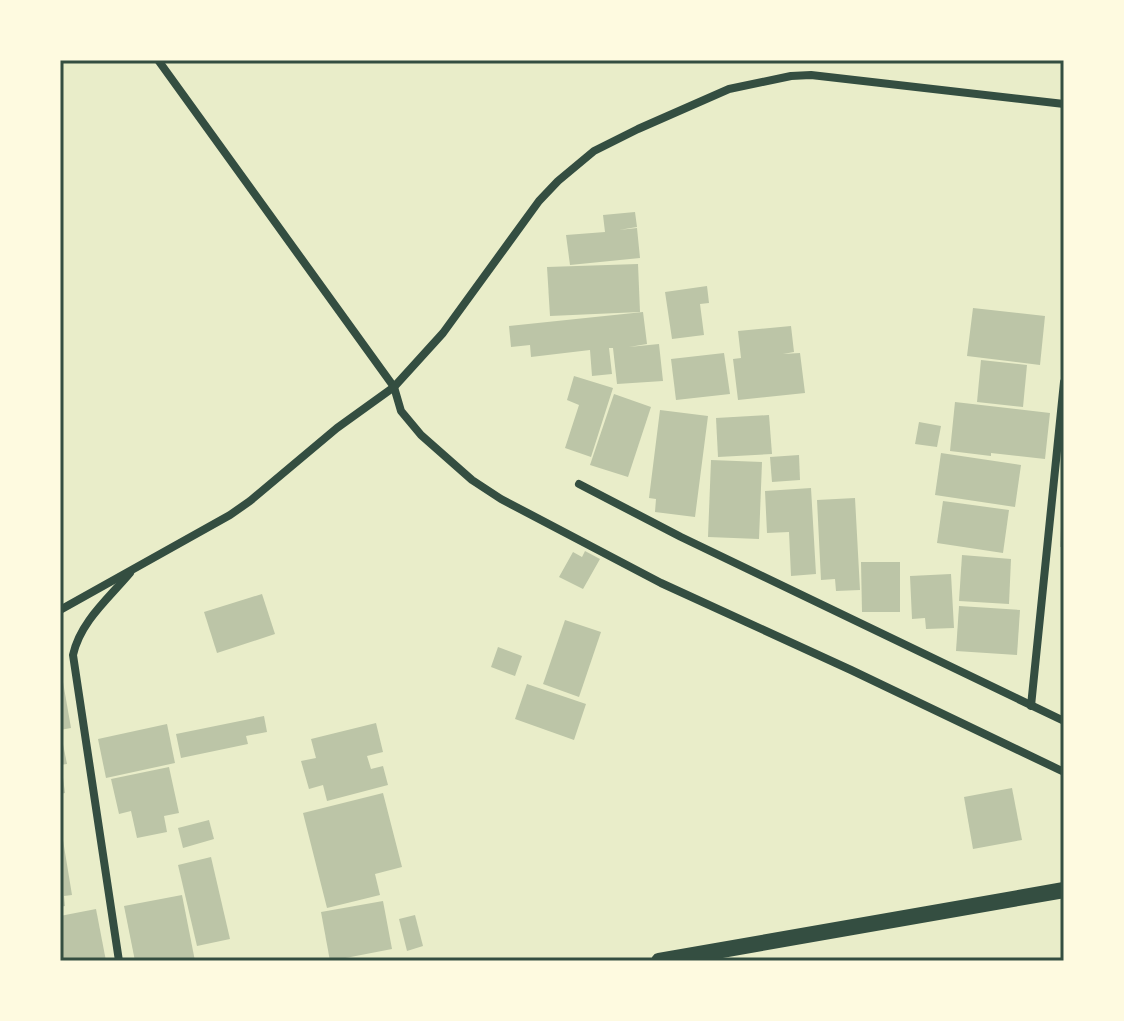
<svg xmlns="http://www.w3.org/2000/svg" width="1124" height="1021" viewBox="0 0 1124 1021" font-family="Inter,sans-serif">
	<rect width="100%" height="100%" fill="#e9edc9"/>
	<!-- building -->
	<g fill="#bcc5a7">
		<path d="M 635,212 L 637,227 L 619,230 L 637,228 L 640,258 L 570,265 L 566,235 L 605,232 L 603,215 Z"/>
		<path d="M 638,264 L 640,312 L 550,316 L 547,267 Z"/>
		<path d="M 707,286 L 709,303 L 700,304 L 704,335 L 672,339 L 665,292 Z"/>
		<path d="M 973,308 L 1045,316 L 1040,365 L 967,356 Z"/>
		<path d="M 643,312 L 647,344 L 629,347 L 659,344 L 663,381 L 617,384 L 613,348 L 609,348 L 612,374 L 592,376 L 590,350 L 531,357 L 530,345 L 511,347 L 509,326 Z"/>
		<path d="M 791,326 L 794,352 L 783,354 L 800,353 L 805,393 L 738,400 L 733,359 L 741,358 L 738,331 Z"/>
		<path d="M 724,353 L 730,394 L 676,400 L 671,359 Z"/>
		<path d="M 981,360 L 1027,365 L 1023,407 L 977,402 Z"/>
		<path d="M 574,376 L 613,388 L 591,457 L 565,448 L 579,405 L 567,400 Z"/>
		<path d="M 614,394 L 651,407 L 628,477 L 590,465 Z"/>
		<path d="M 955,402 L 1050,413 L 1045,459 L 991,453 L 991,456 L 950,451 Z"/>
		<path d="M 660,410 L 708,416 L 695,517 L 655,512 L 656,499 L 649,498 Z"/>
		<path d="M 769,415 L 772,454 L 718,457 L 716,418 Z"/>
		<path d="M 919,422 L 941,426 L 937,447 L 915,444 Z"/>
		<path d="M 941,453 L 1021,465 L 1015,507 L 935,495 Z"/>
		<path d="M 799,455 L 800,480 L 772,482 L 770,457 Z"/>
		<path d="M 711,460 L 762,462 L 759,539 L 708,537 Z"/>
		<path d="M 811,488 L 816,574 L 791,576 L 789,532 L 767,533 L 765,491 Z"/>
		<path d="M 855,498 L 860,590 L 836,591 L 835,579 L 821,580 L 817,500 Z"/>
		<path d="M 943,501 L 1009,510 L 1003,553 L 937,543 Z"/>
		<path d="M 1061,527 L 1064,527 L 1064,547 L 1060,547 Z"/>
		<path d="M 585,551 L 600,559 L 583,589 L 559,577 L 573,552 L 582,557 Z"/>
		<path d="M 962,555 L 1011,559 L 1009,604 L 959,601 Z"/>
		<path d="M 861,562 L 900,562 L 900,612 L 862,612 Z"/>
		<path d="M 951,574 L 954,628 L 926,629 L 925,618 L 912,619 L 910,576 Z"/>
		<path d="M 262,594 L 275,634 L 217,653 L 204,612 Z"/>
		<path d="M 959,606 L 1020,610 L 1017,655 L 956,651 Z"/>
		<path d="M 565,620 L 601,632 L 579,697 L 543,684 Z"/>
		<path d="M 498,647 L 522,656 L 515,676 L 491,667 Z"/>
		<path d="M 60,682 L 63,682 L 71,728 L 60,730 Z"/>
		<path d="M 527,684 L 586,704 L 574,740 L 515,719 Z"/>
		<path d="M 264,716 L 267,732 L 246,736 L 248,744 L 181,758 L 176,734 Z"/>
		<path d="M 376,723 L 383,752 L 367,756 L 371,769 L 383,766 L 388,785 L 327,801 L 323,785 L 309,789 L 301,761 L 316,758 L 311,739 Z"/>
		<path d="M 167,724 L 175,763 L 106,778 L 98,739 Z"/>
		<path d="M 60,734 L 61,734 L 67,764 L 60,765 Z"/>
		<path d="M 169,767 L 179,813 L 164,816 L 167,832 L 137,838 L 131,811 L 119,814 L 111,779 Z"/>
		<path d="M 60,770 L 62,770 L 65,793 L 60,794 Z"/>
		<path d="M 1012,788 L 1022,840 L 973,849 L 964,797 Z"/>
		<path d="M 383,793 L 402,867 L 375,874 L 380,895 L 327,908 L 303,813 Z"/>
		<path d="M 209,820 L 214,839 L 183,848 L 178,828 Z"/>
		<path d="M 60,834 L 62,834 L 72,895 L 64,896 L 65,906 L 60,907 Z"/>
		<path d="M 211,857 L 230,939 L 197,946 L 178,865 Z"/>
		<path d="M 182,895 L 195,961 L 135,961 L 124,906 Z"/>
		<path d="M 383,901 L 392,949 L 330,961 L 321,912 Z"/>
		<path d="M 96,909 L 106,961 L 60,961 L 60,916 Z"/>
		<path d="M 415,915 L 423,946 L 407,951 L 399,919 Z"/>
	</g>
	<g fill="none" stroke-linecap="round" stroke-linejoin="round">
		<!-- minor -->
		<g stroke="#344e41" stroke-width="8">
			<path d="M 158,60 L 394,387 L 401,411 L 421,435 L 472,480 L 501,499 L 661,583 L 851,670 L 1064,772"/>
			<path d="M 579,484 L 681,537 L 1064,721"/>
			<path d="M 60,610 L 230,515 L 250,501 L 337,428 L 394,387 L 443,333 L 539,201 L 558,181 L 594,151 L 638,129 L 729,89 L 791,76 L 811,75 L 1064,104"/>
			<path d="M 1031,706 L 1064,382"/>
			<path d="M 119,961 L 73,655 C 80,622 109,598 130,573"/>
		</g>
		<!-- secondary -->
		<path stroke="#344e41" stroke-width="16" d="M 659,961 L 1064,890"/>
	</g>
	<!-- border -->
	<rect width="1124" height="1021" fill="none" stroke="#fefae0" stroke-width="124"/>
	<rect x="62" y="62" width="1000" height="897" fill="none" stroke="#344e41" stroke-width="3"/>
</svg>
